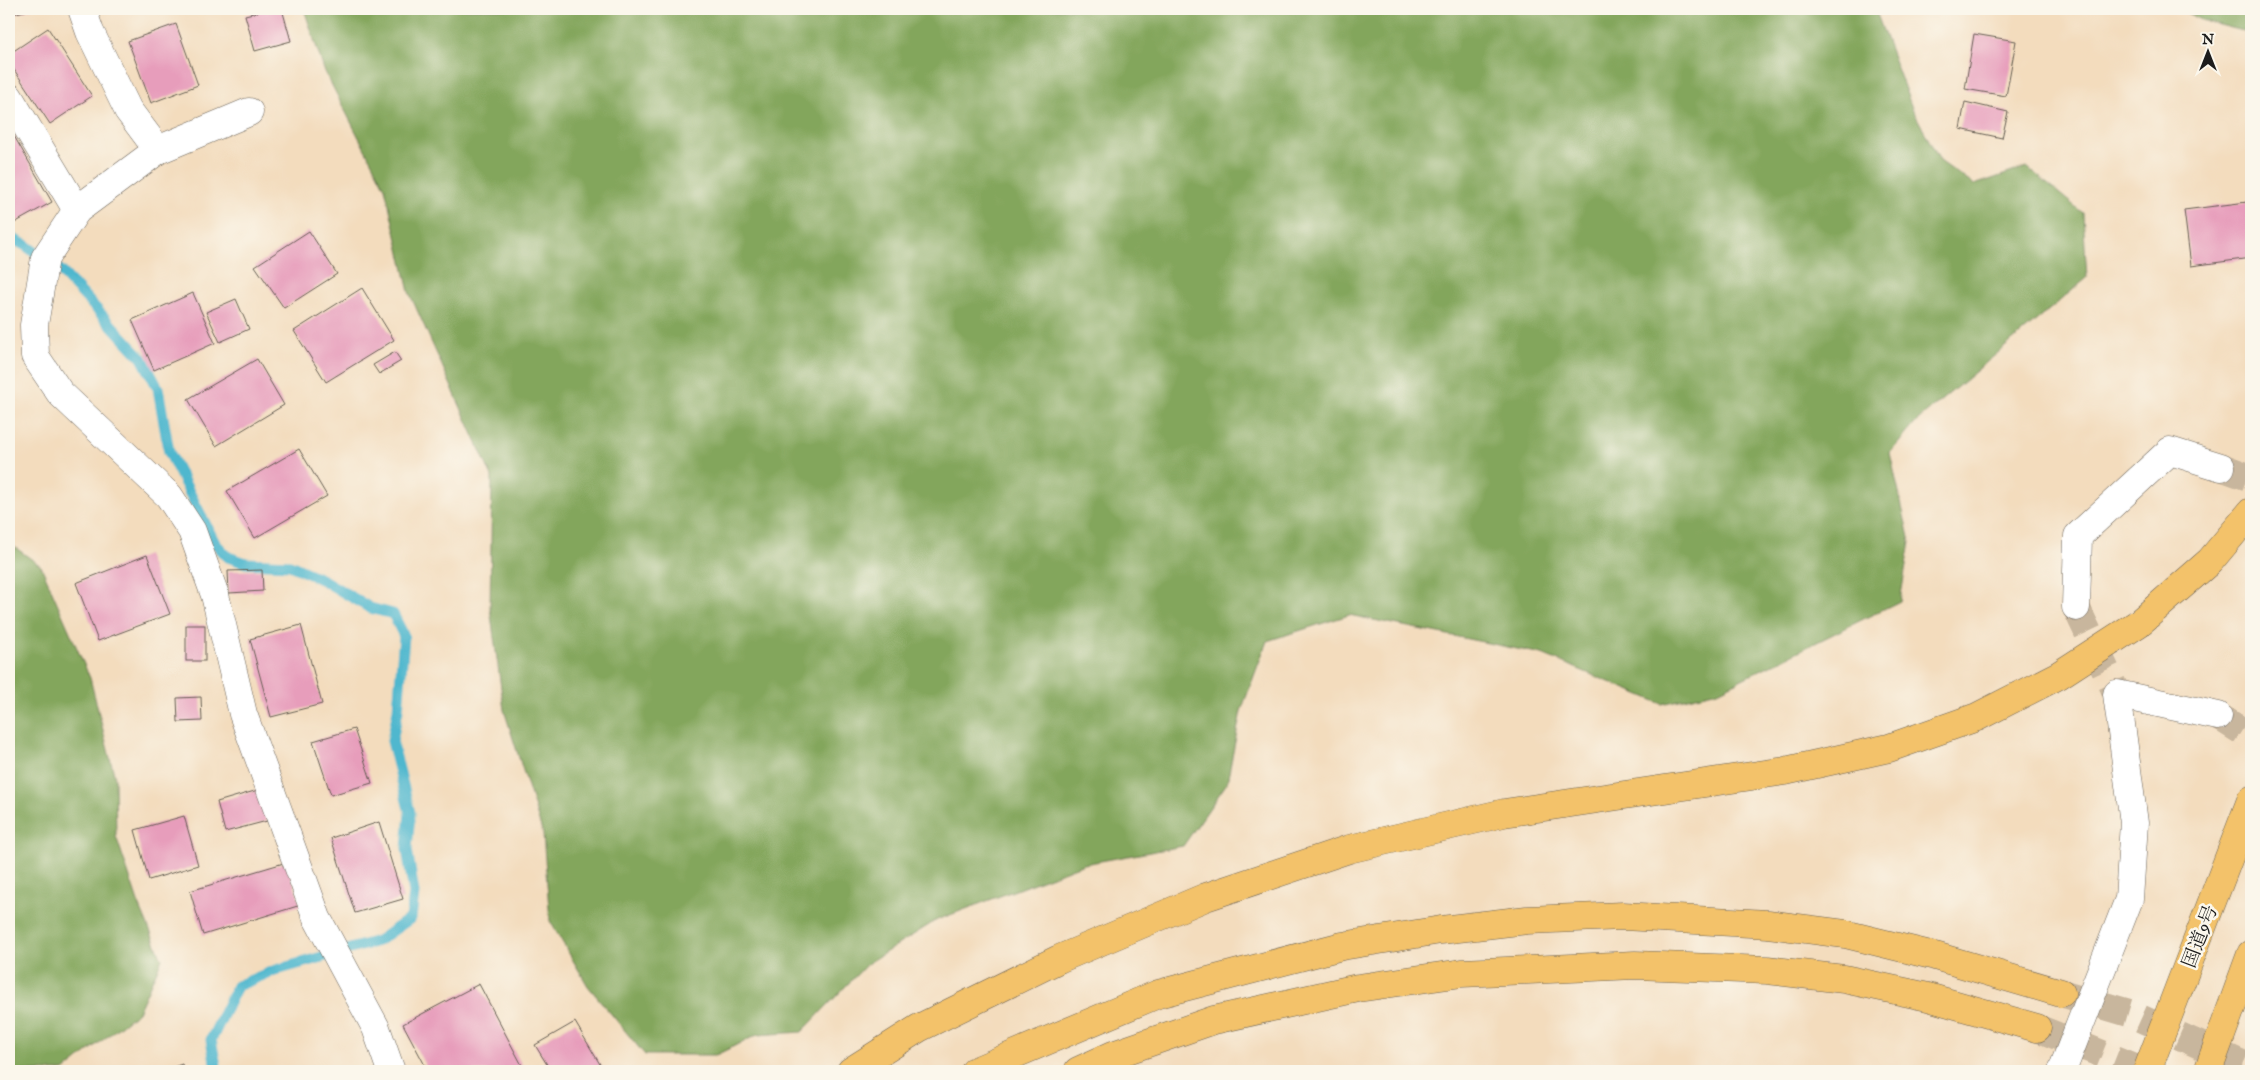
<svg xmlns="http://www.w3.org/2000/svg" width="2260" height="1080" viewBox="0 0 2260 1080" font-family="'IM FELL English','Noto Serif JP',serif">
	<rect width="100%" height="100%" fill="#fbf7ec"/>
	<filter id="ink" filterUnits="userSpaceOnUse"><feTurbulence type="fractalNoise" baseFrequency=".02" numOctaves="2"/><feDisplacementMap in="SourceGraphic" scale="10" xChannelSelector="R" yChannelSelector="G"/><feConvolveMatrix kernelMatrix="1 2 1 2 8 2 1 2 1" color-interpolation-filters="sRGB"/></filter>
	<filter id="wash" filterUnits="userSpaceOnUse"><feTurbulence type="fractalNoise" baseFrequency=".0096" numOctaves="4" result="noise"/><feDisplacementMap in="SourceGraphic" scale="20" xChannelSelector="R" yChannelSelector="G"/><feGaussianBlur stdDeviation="1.12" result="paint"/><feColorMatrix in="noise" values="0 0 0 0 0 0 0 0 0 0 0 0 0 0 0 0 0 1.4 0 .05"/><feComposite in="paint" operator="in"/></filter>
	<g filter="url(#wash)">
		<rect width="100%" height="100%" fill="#f3dcbd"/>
		<!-- forest -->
		<g fill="#83a65c" stroke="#50613c">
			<path d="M 304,9 L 1875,9 L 1912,108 L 1940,161 L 1974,185 L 2027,167 L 2083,213 L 2087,278 L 1919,419 L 1890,453 L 1910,542 L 1900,601 L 1718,691 L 1662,704 L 1542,654 L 1349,615 L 1267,641 L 1241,711 L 1227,783 L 1183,846 L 1084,864 L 937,920 L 867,964 L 802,1032 L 757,1035 L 716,1055 L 645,1055 L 588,986 L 550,921 L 543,834 L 504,710 L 490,608 L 492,477 L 409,292 L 385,188 L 324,70 Z"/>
			<path d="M 2178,9 L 2251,9 L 2251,33 L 2204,21 Z"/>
			<path d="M 9,543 L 41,566 L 90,678 L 115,778 L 116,836 L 138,902 L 162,959 L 138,1012 L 64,1071 L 9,1071 Z"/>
		</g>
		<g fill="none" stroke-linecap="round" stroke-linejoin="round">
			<!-- stream -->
			<path stroke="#50b7ce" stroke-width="11" d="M 9,237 L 25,245 L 61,271 L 142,358 L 158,388 L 169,452 L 215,543 L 228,557 L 246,563 L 290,565 L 323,580 L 370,608 L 393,614 L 404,636 L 398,710 L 392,741 L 410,813 L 407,849 L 414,893 L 411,918 L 378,941 L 273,971 L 237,986 L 211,1040 L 217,1071"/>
		</g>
		<g id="blocks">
			<!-- building -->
			<g fill="#e79dbb">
				<path d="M 9,9 L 32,9 L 9,15 Z"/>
				<path d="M 270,9 L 282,9 L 291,41 L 255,51 L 245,15 Z"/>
				<path d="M 176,24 L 198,85 L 151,103 L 128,41 Z"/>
				<path d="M 48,28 L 92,96 L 50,124 L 9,62 L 9,54 Z"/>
				<path d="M 1974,34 L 2016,41 L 2006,96 L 1965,89 Z"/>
				<path d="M 1965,102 L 2008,112 L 2002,138 L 1960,129 Z"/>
				<path d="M 14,136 L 52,202 L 9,226 L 9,139 Z"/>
				<path d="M 2247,202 L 2251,236 L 2251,258 L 2191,266 L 2184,210 Z"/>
				<path d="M 309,231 L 337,274 L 284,308 L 255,266 Z"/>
				<path d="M 362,288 L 394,340 L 326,382 L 294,331 Z"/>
				<path d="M 193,293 L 215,343 L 154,370 L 132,320 Z"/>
				<path d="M 236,299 L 249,329 L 220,342 L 206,312 Z"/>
				<path d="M 395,352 L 401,361 L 379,374 L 373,365 Z"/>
				<path d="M 257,359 L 284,405 L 216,446 L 188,399 Z"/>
				<path d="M 299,449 L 327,496 L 255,538 L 227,491 Z"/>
				<path d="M 147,555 L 170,614 L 98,641 L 76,583 Z"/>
				<path d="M 262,570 L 263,591 L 229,593 L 228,571 Z"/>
				<rect x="186" y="625" width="19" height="36"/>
				<path d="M 301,625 L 322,704 L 271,717 L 250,639 Z"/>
				<path d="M 201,697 L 202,721 L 178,722 L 177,698 Z"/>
				<path d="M 354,729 L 372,783 L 331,795 L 313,741 Z"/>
				<path d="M 258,790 L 267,821 L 225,832 L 217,802 Z"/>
				<path d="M 184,816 L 198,865 L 149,880 L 135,830 Z"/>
				<path d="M 379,822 L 403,899 L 355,913 L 331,838 Z"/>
				<path d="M 287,862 L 301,905 L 203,935 L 190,891 Z"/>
				<path d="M 479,984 L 525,1071 L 428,1071 L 403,1024 Z"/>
				<path d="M 575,1022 L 604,1071 L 551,1071 L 535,1045 Z"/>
				<path d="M 182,1064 L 184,1071 L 162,1071 Z"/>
			</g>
		</g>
	</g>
	<g filter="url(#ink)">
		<use href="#blocks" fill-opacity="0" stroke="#675f54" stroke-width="1"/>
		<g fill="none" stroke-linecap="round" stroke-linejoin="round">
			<!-- minor-tunnel -->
			<g stroke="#c8b69d" stroke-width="28" stroke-dasharray="28 14" stroke-linecap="butt">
				<path d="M 2221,467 L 2251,478"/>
				<path d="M 2076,607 L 2117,694"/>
				<path d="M 2218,716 L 2251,737"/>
			</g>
			<!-- highway-tunnel -->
			<g stroke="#c8b69d" stroke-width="28" stroke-dasharray="28 14" stroke-linecap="butt">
				<path d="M 2061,993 L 2129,1013 L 2251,1068"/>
				<path d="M 2037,1028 L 2145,1071"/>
			</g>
			<defs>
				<g id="minor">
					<path d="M 82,9 L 90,32 L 128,110 L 158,150 L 249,112"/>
					<path d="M 9,97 L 77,210"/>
					<path d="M 158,150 L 77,210 L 45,258 L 34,325 L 35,356 L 60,393 L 169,496 L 192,531 L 215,595 L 243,714 L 317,918 L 376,1028 L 391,1071"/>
					<path d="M 2076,607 L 2078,536 L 2170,451 L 2221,467"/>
					<path d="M 2062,1071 L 2129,899 L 2134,823 L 2117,694 L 2218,716"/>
				</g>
				<g id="highway">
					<path d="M 851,1071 L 919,1028 L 1059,959 L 1206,897 L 1349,849 L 1504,813 L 1785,771 L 1889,748 L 1977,717 L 2059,675 L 2139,623 L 2210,561 L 2251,512"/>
					<path d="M 975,1071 L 1158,994 L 1342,946 L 1441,930 L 1527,920 L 1623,916 L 1768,924 L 1845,934 L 1935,956 L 2061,993"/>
					<path d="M 1078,1071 L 1113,1055 L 1214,1020 L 1358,988 L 1462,973 L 1635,965 L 1767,970 L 1844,979 L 1928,997 L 2037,1028"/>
					<path d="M 2147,1071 L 2251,800"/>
					<path d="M 2208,1071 L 2251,954"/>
				</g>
			</defs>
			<!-- minor casing -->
			<use href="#minor" stroke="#675f54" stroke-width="29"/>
			<!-- highway casing -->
			<use href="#highway" stroke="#675f54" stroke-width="29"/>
			<!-- minor -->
			<use href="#minor" stroke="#fff" stroke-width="28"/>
			<!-- highway -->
			<use href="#highway" stroke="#f3c26a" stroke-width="28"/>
		</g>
	</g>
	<g text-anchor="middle" stroke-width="5" stroke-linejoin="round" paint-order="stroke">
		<!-- street labels -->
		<g font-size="19" fill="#1c1c1c" stroke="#fbf7ec">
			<text transform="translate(2199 936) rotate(-69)" y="7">国道9号</text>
		</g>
	</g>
	<!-- margin -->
	<rect width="2260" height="1080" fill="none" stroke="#fbf7ec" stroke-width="30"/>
	<!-- north arrow -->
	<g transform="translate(2208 52)" stroke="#fbf7ec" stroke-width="4" paint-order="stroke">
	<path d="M0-4L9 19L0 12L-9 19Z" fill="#1c1c1c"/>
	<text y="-8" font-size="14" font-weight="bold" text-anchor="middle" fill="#1c1c1c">N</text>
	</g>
</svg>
